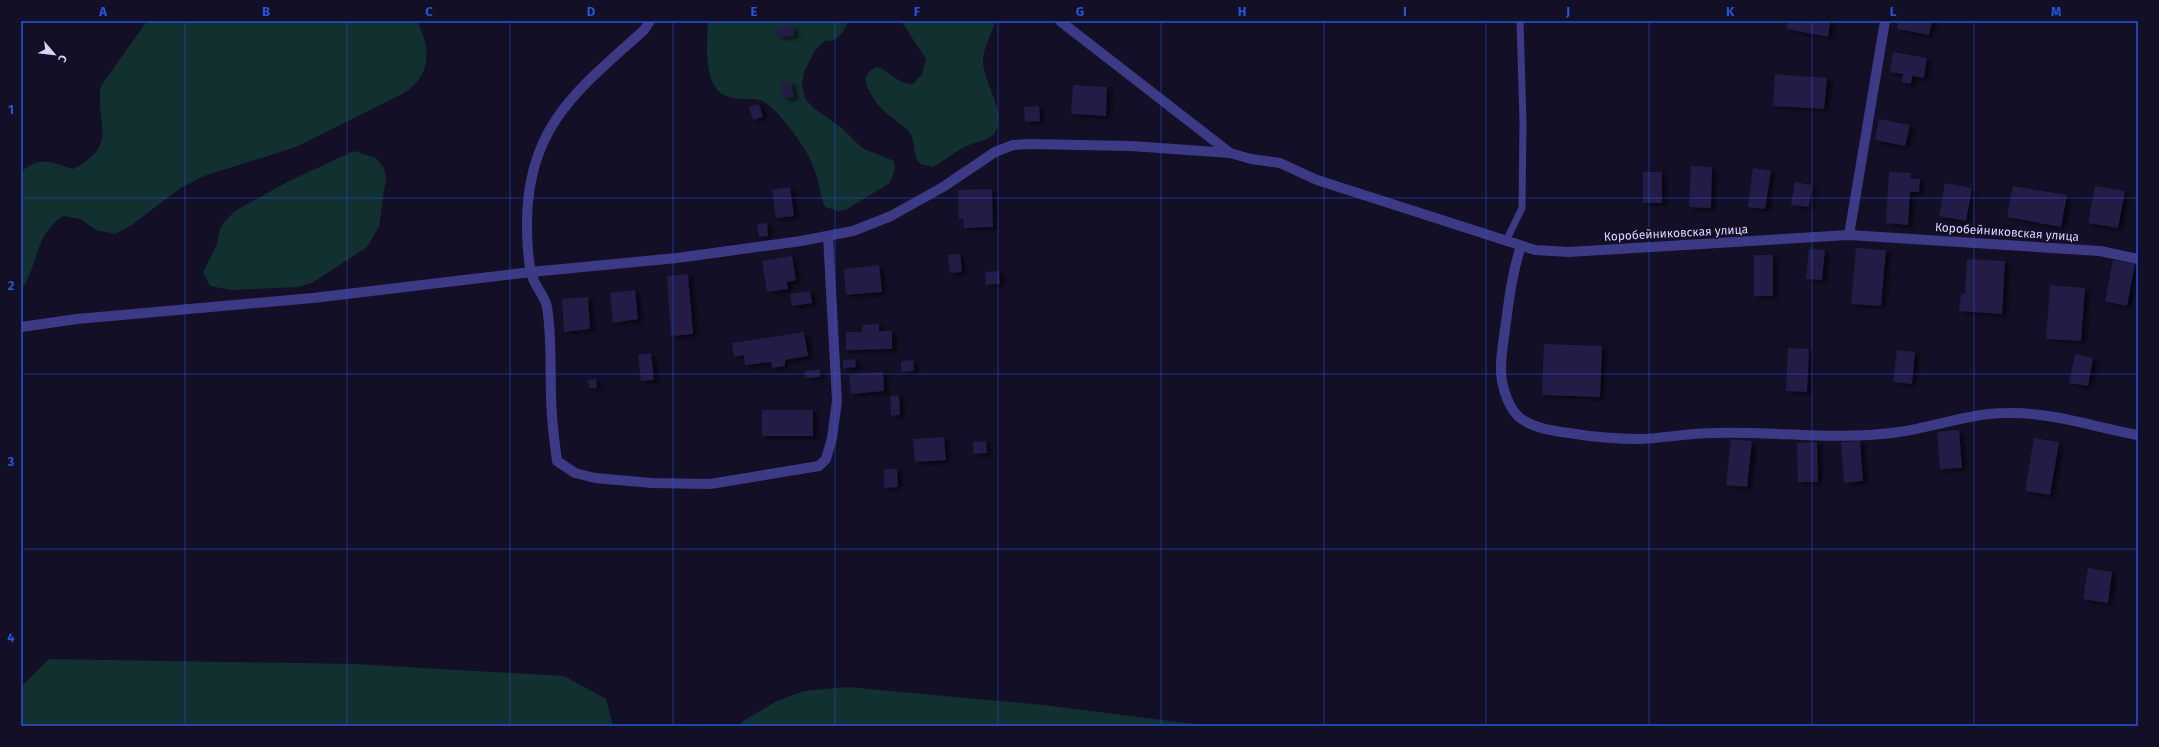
<svg xmlns="http://www.w3.org/2000/svg" width="2159" height="747" viewBox="0 0 2159 747" font-family="'Fira Sans',sans-serif">
	<defs>
		<filter id="shadow"><feDropShadow dx="4.5" dy="2.5" stdDeviation="2" flood-color="#0009"/></filter>
	</defs>
	<rect width="100%" height="100%" fill="#130f26"/>
	<!-- green -->
	<g fill="#12302f">
		<path d="M 147,21 L 417,21 C 431,48 432,75 404,93 L 296,147 L 204,176 L 179,189 L 132,225 L 115,234 L 96,230 L 80,219 L 63,216 C 34,235 39,265 21,290 L 21,172 C 41,155 51,162 73,169 C 121,144 94,124 101,86 Z"/>
		<path d="M 708,21 L 848,21 C 844,32 837,42 825,41 L 815,50 L 804,72 L 802,85 L 805,99 L 815,109 L 842,128 L 862,148 L 894,161 L 895,169 L 890,183 L 845,210 L 838,211 L 825,207 C 819,195 820,183 815,171 C 809,152 792,130 779,115 C 757,91 755,103 729,97 C 702,91 707,42 708,21 Z"/>
		<path d="M 901,21 L 995,21 C 992,35 983,47 983,61 C 983,83 1009,115 994,134 C 989,140 982,140 975,143 C 960,147 947,159 933,167 L 920,164 C 912,155 916,143 910,133 C 905,126 897,122 891,117 C 880,109 874,100 868,89 C 863,79 867,71 876,67 C 891,70 897,85 913,84 L 922,74 L 926,59 Z"/>
		<path d="M 354,151 L 376,158 L 384,168 L 386,177 L 379,227 L 367,247 L 312,283 L 298,287 L 231,290 L 210,286 L 203,273 L 217,244 L 220,229 L 224,222 L 235,211 L 289,181 Z"/>
		<path d="M 49,659 L 355,664 L 564,676 L 606,699 L 613,726 L 21,726 L 21,687 Z"/>
		<path d="M 848,687 L 1043,705 L 1210,726 L 739,726 L 743,721 L 777,701 L 804,691 Z"/>
	</g>
	<!-- building -->
	<g fill="#241b47" filter="url(#shadow)">
		<path d="M 1788,21 L 1830,21 L 1828,37 L 1787,29 Z"/>
		<path d="M 1898,21 L 1932,21 L 1929,35 L 1897,29 Z"/>
		<path d="M 794,27 L 794,36 L 777,37 L 777,28 Z"/>
		<path d="M 1893,52 L 1927,58 L 1924,78 L 1912,76 L 1911,84 L 1901,82 L 1903,74 L 1890,72 Z"/>
		<path d="M 1775,74 L 1827,78 L 1824,109 L 1773,106 Z"/>
		<path d="M 791,82 L 794,97 L 783,99 L 780,84 Z"/>
		<path d="M 1073,85 L 1107,87 L 1106,116 L 1071,114 Z"/>
		<path d="M 759,104 L 763,117 L 753,120 L 749,107 Z"/>
		<path d="M 1039,106 L 1040,121 L 1025,122 L 1024,107 Z"/>
		<path d="M 1879,119 L 1910,125 L 1905,146 L 1875,140 Z"/>
		<path d="M 1691,166 L 1712,167 L 1711,208 L 1689,207 Z"/>
		<path d="M 1753,168 L 1771,171 L 1765,209 L 1748,207 Z"/>
		<rect x="1643" y="172" width="19" height="31"/>
		<path d="M 1889,172 L 1911,173 L 1911,178 L 1920,179 L 1919,192 L 1910,192 L 1908,225 L 1886,223 Z"/>
		<path d="M 1795,182 L 1812,185 L 1809,207 L 1791,205 Z"/>
		<path d="M 1945,183 L 1972,188 L 1966,221 L 1939,216 Z"/>
		<path d="M 2013,186 L 2067,195 L 2061,227 L 2007,217 Z"/>
		<path d="M 2095,186 L 2125,191 L 2118,228 L 2088,223 Z"/>
		<path d="M 790,187 L 794,216 L 776,218 L 772,190 Z"/>
		<path d="M 992,189 L 993,227 L 964,228 L 963,219 L 959,219 L 958,190 Z"/>
		<path d="M 767,223 L 768,236 L 759,237 L 757,224 Z"/>
		<path d="M 1856,248 L 1886,250 L 1881,306 L 1851,304 Z"/>
		<path d="M 1809,249 L 1825,250 L 1822,280 L 1806,279 Z"/>
		<path d="M 960,254 L 962,272 L 950,273 L 948,255 Z"/>
		<rect x="1754" y="255" width="19" height="41"/>
		<path d="M 792,256 L 796,280 L 787,282 L 788,289 L 767,292 L 762,261 Z"/>
		<path d="M 1967,259 L 2005,261 L 2002,314 L 1959,311 L 1961,294 L 1965,294 Z"/>
		<path d="M 2113,260 L 2135,264 L 2127,306 L 2105,301 Z"/>
		<path d="M 879,265 L 882,292 L 846,295 L 844,269 Z"/>
		<path d="M 999,271 L 1000,284 L 986,285 L 985,272 Z"/>
		<path d="M 688,274 L 693,334 L 671,336 L 667,276 Z"/>
		<path d="M 2050,285 L 2085,288 L 2081,341 L 2046,339 Z"/>
		<path d="M 635,290 L 638,319 L 613,323 L 610,293 Z"/>
		<path d="M 810,291 L 812,303 L 792,306 L 790,294 Z"/>
		<path d="M 588,297 L 590,329 L 564,332 L 562,299 Z"/>
		<path d="M 879,324 L 879,331 L 892,331 L 892,349 L 846,350 L 846,332 L 862,332 L 862,325 Z"/>
		<path d="M 804,332 L 808,356 L 785,360 L 785,366 L 772,368 L 771,362 L 745,365 L 744,355 L 734,357 L 732,343 Z"/>
		<path d="M 1544,344 L 1602,346 L 1600,397 L 1542,395 Z"/>
		<path d="M 1788,348 L 1809,349 L 1807,392 L 1786,391 Z"/>
		<path d="M 1897,350 L 1915,352 L 1912,384 L 1893,382 Z"/>
		<path d="M 651,353 L 654,380 L 641,381 L 638,355 Z"/>
		<path d="M 2075,354 L 2093,358 L 2088,386 L 2069,383 Z"/>
		<path d="M 855,359 L 856,367 L 843,368 L 843,360 Z"/>
		<path d="M 913,360 L 914,371 L 901,372 L 901,361 Z"/>
		<path d="M 820,369 L 820,377 L 805,378 L 805,371 Z"/>
		<path d="M 883,372 L 884,391 L 851,394 L 849,374 Z"/>
		<path d="M 596,379 L 597,388 L 589,388 L 588,380 Z"/>
		<path d="M 899,395 L 900,415 L 891,416 L 890,396 Z"/>
		<rect x="762" y="410" width="51" height="26"/>
		<path d="M 1959,430 L 1962,468 L 1940,469 L 1937,432 Z"/>
		<path d="M 944,437 L 946,460 L 915,462 L 913,439 Z"/>
		<path d="M 2034,438 L 2059,442 L 2050,495 L 2025,491 Z"/>
		<path d="M 1731,439 L 1752,441 L 1747,487 L 1726,485 Z"/>
		<path d="M 986,441 L 987,453 L 973,454 L 973,442 Z"/>
		<path d="M 1860,441 L 1863,481 L 1844,483 L 1841,442 Z"/>
		<path d="M 1817,442 L 1818,482 L 1798,482 L 1797,443 Z"/>
		<path d="M 884,469 L 897,469 L 898,487 L 884,488 Z"/>
		<path d="M 2088,568 L 2112,572 L 2108,603 L 2083,599 Z"/>
	</g>
	<g fill="none" stroke-linecap="round" stroke-linejoin="round">
		<!-- lane -->
		<path stroke="#3d3a85" stroke-width="7" d="M 1506,241 L 1522,208 L 1523,122 L 1520,21"/>
		<!-- street -->
		<g stroke="#3d3a85" stroke-width="10">
			<path d="M 650,21 L 644,30 C 579,89 528,125 527,221 C 527,238 527,255 531,272 C 533,285 545,295 547,307 C 553,344 549,380 552,416 C 553,431 555,446 557,461 L 575,473 L 595,478 L 652,483 L 710,484 L 819,466 L 826,459 L 832,438 L 837,401 L 828,236"/>
			<path d="M 1060,21 L 1230,153"/>
			<path d="M 1849,235 L 1885,21"/>
			<path d="M 1521,246 C 1512,273 1509,300 1505,329 C 1503,346 1499,364 1502,381 C 1504,393 1510,409 1519,417 C 1532,428 1553,431 1569,433 C 1593,437 1617,439 1641,439 C 1665,438 1689,433 1714,433 C 1776,431 1837,441 1899,432 C 1935,427 1970,413 2007,413 C 2052,412 2094,427 2138,435"/>
			<path d="M 21,327 L 77,319 L 313,298 L 531,272 L 677,258 L 801,241 L 853,231 L 891,216 L 943,187 L 995,152 L 1013,145 L 1030,144 L 1131,146 L 1230,153 L 1251,159 L 1280,163 L 1317,180 L 1535,250 L 1569,252 L 1849,235 L 2100,251 L 2138,259"/>
		</g>
	</g>
	<!-- grid -->
	<path fill="none" stroke="#2655da" stroke-width="1" stroke-opacity="0.55" d="M 185,21 L 185,726M 347,21 L 347,726M 510,21 L 510,726M 673,21 L 673,726M 835,21 L 835,726M 998,21 L 998,726M 1161,21 L 1161,726M 1324,21 L 1324,726M 1486,21 L 1486,726M 1649,21 L 1649,726M 1812,21 L 1812,726M 1974,21 L 1974,726M 21,198 L 2138,198M 21,374 L 2138,374M 21,549 L 2138,549"/>
	<g text-anchor="middle" stroke-width="3.5" stroke-linejoin="round" paint-order="stroke">
		<!-- street labels -->
		<g font-size="12" fill="#d9d4ff" stroke="#130f26">
			<text transform="translate(2007 232) rotate(4)" y="4">Коробейниковская улица</text>
			<text transform="translate(1676 233) rotate(-3)" y="4">Коробейниковская улица</text>
		</g>
	</g>
	<!-- border -->
	<rect width="2159" height="747" fill="none" stroke="#130f26" stroke-width="44"/>
	<!-- north arrow -->
	<g transform="translate(54 54) rotate(118)" stroke="#130f26" stroke-width="3" paint-order="stroke">
	<path d="M0-3L7 15L0 10L-7 15Z" fill="#d9d4ff"/>
	<text y="-6" font-size="11" font-weight="bold" text-anchor="middle" fill="#d9d4ff">С</text>
	</g>
	<rect x="22" y="22" width="2115" height="703" fill="none" stroke="#2655da" stroke-width="1.5"/>
	<g font-size="13" text-anchor="middle" font-weight="bold" fill="#2655da">
		<text x="103" y="16">A</text>
		<text x="266" y="16">B</text>
		<text x="429" y="16">C</text>
		<text x="591" y="16">D</text>
		<text x="754" y="16">E</text>
		<text x="917" y="16">F</text>
		<text x="1080" y="16">G</text>
		<text x="1242" y="16">H</text>
		<text x="1405" y="16">I</text>
		<text x="1568" y="16">J</text>
		<text x="1730" y="16">K</text>
		<text x="1893" y="16">L</text>
		<text x="2056" y="16">M</text>
		<text x="11" y="114">1</text>
		<text x="11" y="290">2</text>
		<text x="11" y="466">3</text>
		<text x="11" y="642">4</text>
	</g>
</svg>
